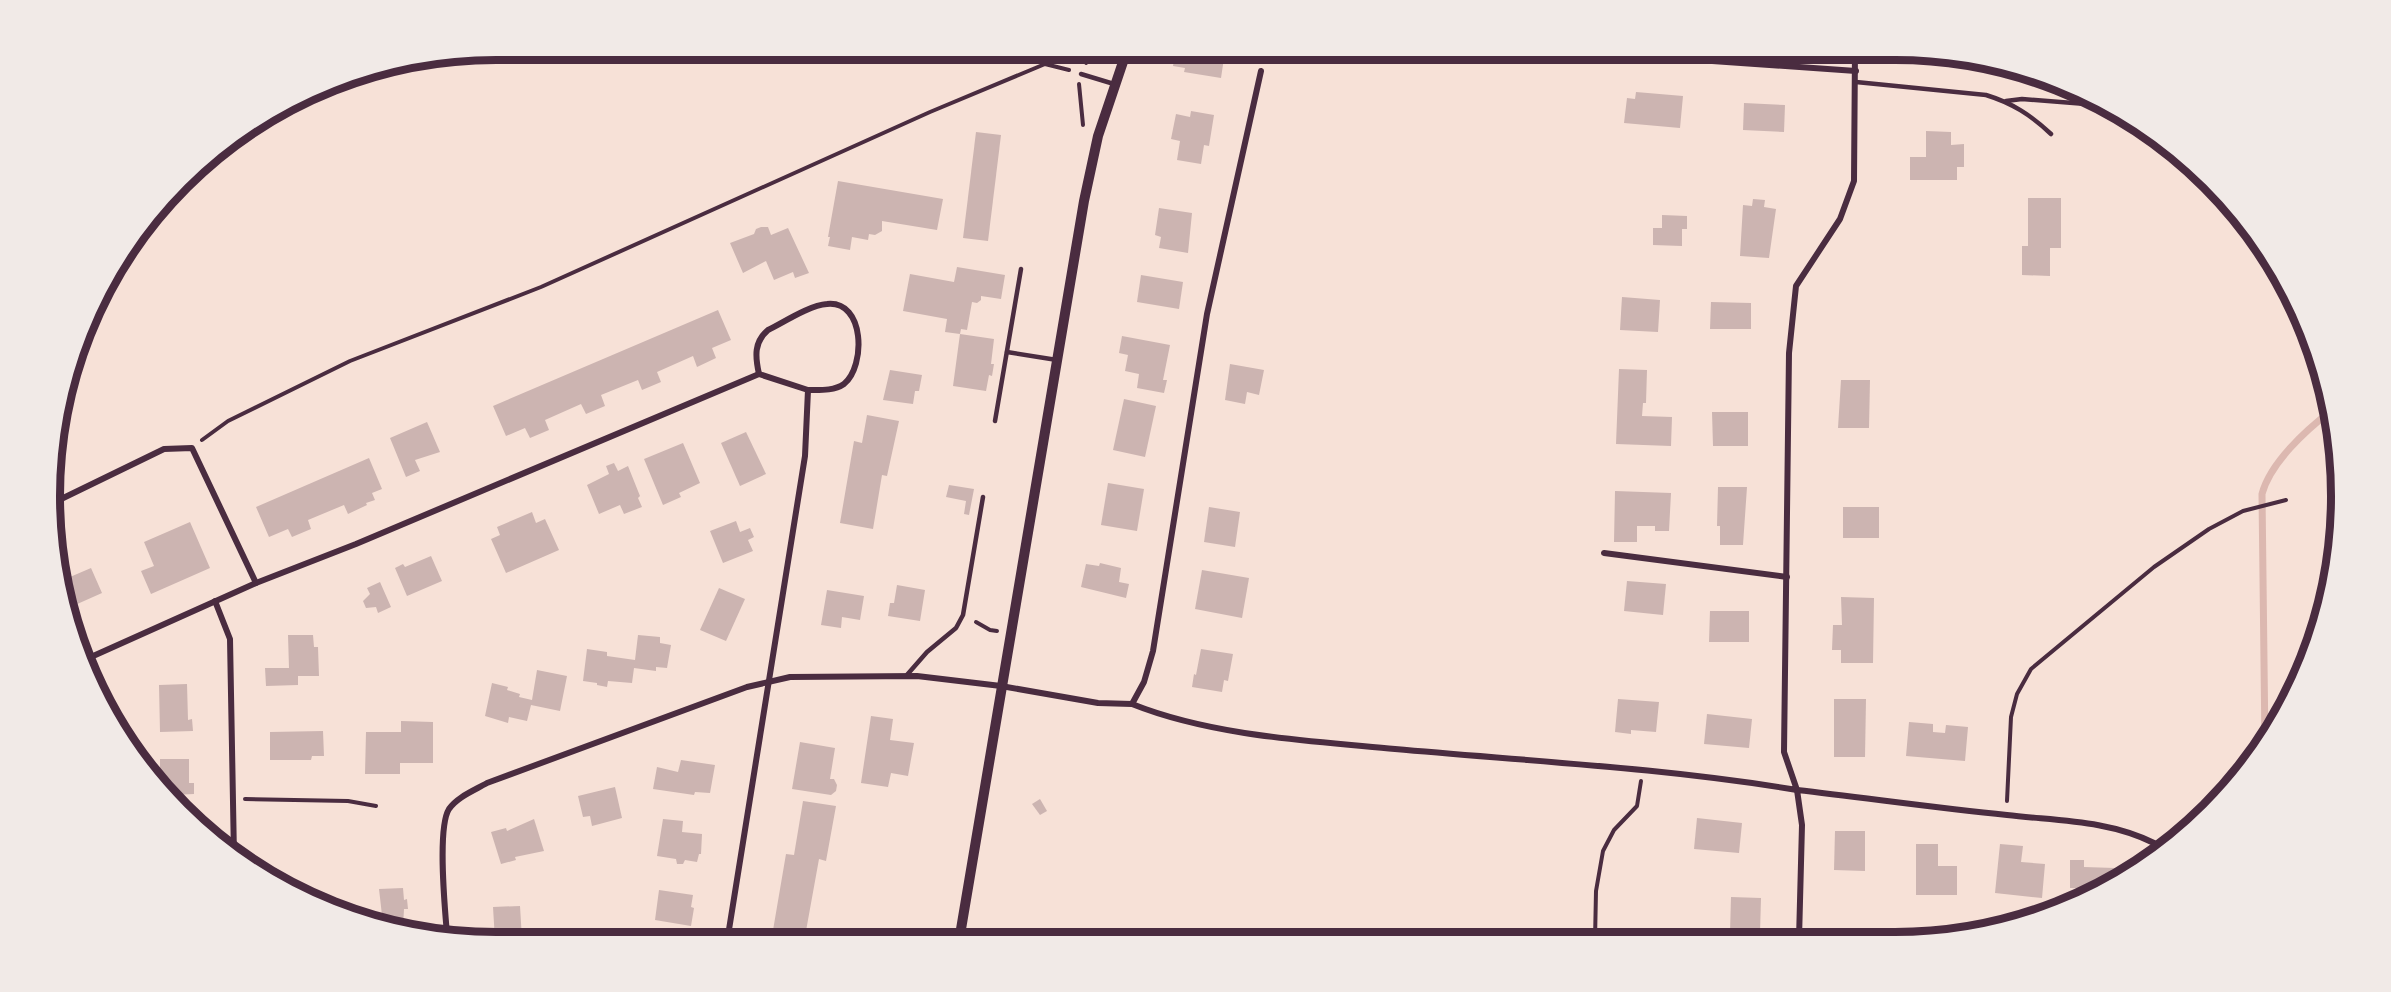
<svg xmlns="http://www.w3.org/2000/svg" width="2391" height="992" viewBox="0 0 2391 992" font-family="Figtree,sans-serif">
	<rect width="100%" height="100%" fill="#f7e1d7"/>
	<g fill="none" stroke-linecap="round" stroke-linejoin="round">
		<!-- stream -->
		<path stroke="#dcb8b0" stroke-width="7" d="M 2265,745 L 2262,494 C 2270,463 2306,430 2331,411"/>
	</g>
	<!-- building -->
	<g fill="#ccb4b1">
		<path d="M 1176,50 L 1219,50 L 1217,57 L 1224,58 L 1221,78 L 1184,72 L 1185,68 L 1173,66 Z"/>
		<path d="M 1636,92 L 1683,96 L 1680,128 L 1624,123 L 1627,98 L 1635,99 Z"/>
		<path d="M 1744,103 L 1785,105 L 1784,132 L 1743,130 Z"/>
		<path d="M 1191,111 L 1214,115 L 1209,146 L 1204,145 L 1201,164 L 1177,160 L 1180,141 L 1171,139 L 1176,114 L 1190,117 Z"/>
		<path d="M 1926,131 L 1951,132 L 1951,145 L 1964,144 L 1964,167 L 1957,167 L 1957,180 L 1910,180 L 1910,157 L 1926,157 Z"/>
		<path d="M 976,132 L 1001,135 L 988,241 L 963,238 Z"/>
		<path d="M 838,181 L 943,199 L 937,230 L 882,221 L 882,231 L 875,235 L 869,234 L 868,240 L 852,237 L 850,250 L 828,246 L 830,237 L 828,237 Z"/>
		<path d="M 2028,198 L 2061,198 L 2061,248 L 2050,248 L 2050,276 L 2022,275 L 2022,246 L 2028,246 Z"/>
		<path d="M 1753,199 L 1765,200 L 1764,207 L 1776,209 L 1769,258 L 1740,256 L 1743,205 L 1752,206 Z"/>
		<path d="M 1159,208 L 1192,213 L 1188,253 L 1159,248 L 1161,237 L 1155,235 Z"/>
		<path d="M 1662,215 L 1687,216 L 1687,229 L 1682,229 L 1682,246 L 1653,245 L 1653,228 L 1662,228 Z"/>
		<path d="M 761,227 L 768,227 L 771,235 L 788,228 L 809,273 L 795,278 L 793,272 L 774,280 L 766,261 L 743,273 L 730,243 L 754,234 L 756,229 Z"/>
		<path d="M 957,267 L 1005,275 L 1001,299 L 981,296 L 981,300 L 977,303 L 972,302 L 967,330 L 961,329 L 960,334 L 945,332 L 947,319 L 903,311 L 910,274 L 954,282 Z"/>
		<path d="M 1141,275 L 1183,282 L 1179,309 L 1137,302 Z"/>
		<path d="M 1622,297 L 1660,300 L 1658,332 L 1620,330 Z"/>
		<path d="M 1711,302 L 1751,303 L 1751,329 L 1710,329 Z"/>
		<path d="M 718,310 L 731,340 L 712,348 L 716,358 L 697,367 L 693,356 L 657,372 L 661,382 L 642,390 L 638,380 L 601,395 L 605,406 L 586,414 L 581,404 L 545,420 L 549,430 L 530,438 L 525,428 L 506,436 L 493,406 Z"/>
		<path d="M 960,334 L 994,339 L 991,364 L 994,364 L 992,376 L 989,375 L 986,391 L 953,386 Z"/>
		<path d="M 1122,336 L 1170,345 L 1163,380 L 1167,380 L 1164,393 L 1137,388 L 1139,374 L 1125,371 L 1128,355 L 1119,353 Z"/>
		<path d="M 1230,364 L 1264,370 L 1259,395 L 1247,392 L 1245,404 L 1225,400 Z"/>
		<path d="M 1619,369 L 1647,370 L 1646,403 L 1643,403 L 1642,416 L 1672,417 L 1671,446 L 1616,444 Z"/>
		<path d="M 890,370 L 922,375 L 919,391 L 915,391 L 913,404 L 883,400 Z"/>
		<path d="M 1841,380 L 1870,380 L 1869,428 L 1838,428 Z"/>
		<path d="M 1124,399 L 1156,406 L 1145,457 L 1113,450 Z"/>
		<path d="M 1712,412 L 1748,412 L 1748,446 L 1713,446 Z"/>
		<path d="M 867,415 L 899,421 L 887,476 L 882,475 L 873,529 L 840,523 L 854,441 L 862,443 Z"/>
		<path d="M 427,422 L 440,452 L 415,460 L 420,471 L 406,477 L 390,438 Z"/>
		<path d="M 746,432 L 766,474 L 740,486 L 721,443 Z"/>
		<path d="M 683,443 L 700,483 L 679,493 L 681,497 L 663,505 L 644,459 Z"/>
		<path d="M 369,458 L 382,489 L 372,493 L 375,500 L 366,503 L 367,505 L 348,514 L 344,505 L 308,520 L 311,529 L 292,537 L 288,529 L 269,537 L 256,507 Z"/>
		<path d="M 614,463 L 618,471 L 628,466 L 640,496 L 638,498 L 642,507 L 624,514 L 620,505 L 599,514 L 587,485 L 609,474 L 606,466 Z"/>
		<path d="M 1108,483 L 1144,489 L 1137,531 L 1101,525 Z"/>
		<path d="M 949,485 L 974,489 L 969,515 L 964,514 L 966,501 L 946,497 Z"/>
		<path d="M 1718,487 L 1747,487 L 1743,545 L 1720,545 L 1720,526 L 1717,526 Z"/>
		<path d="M 1615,491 L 1671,493 L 1669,531 L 1655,531 L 1655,526 L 1637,526 L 1637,542 L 1614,542 Z"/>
		<path d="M 1209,507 L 1240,512 L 1235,547 L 1204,542 Z"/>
		<rect x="1843" y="507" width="36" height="31"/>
		<path d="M 532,512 L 536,523 L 545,519 L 559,550 L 506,573 L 491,539 L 500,535 L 497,527 Z"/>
		<path d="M 736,521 L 740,532 L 750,528 L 754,537 L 748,540 L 753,551 L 723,563 L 710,531 Z"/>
		<path d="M 190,522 L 210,568 L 151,594 L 141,571 L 154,566 L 144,542 Z"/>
		<path d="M 431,556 L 442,581 L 407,596 L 395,568 L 403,564 L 405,567 Z"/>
		<path d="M 1100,563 L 1121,568 L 1119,582 L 1129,584 L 1126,598 L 1081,587 L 1086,564 L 1099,566 Z"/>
		<path d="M 91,568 L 102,593 L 66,609 L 59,585 L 64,583 L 63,580 Z"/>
		<path d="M 1202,570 L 1249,578 L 1242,618 L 1195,609 Z"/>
		<path d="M 1627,581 L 1666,584 L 1663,615 L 1624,611 Z"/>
		<path d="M 380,582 L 391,607 L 378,613 L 376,607 L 366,608 L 363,601 L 370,594 L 367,588 Z"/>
		<path d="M 897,585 L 925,590 L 920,621 L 888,616 L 890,603 L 894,603 Z"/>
		<path d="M 719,588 L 745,599 L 726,641 L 700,630 Z"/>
		<path d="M 827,590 L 864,596 L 860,620 L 842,617 L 841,628 L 821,625 Z"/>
		<path d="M 1841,597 L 1874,598 L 1873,663 L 1841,663 L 1841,650 L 1832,650 L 1833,625 L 1842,625 Z"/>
		<path d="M 1710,611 L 1749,611 L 1749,642 L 1709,642 Z"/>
		<path d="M 288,635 L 313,635 L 314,647 L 318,647 L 319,676 L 298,676 L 298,685 L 266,686 L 265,668 L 289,668 Z"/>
		<path d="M 638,635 L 660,637 L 660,643 L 671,645 L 667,668 L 656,667 L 656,671 L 634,668 L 632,683 L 608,681 L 607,687 L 597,685 L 597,683 L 583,681 L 587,649 L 607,652 L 607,656 L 635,660 Z"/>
		<path d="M 1201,649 L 1233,654 L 1228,681 L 1224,680 L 1222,692 L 1192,687 L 1194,674 L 1196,675 Z"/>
		<path d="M 537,670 L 567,676 L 560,711 L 531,705 L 527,721 L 509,717 L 508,723 L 485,716 L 492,683 L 508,687 L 507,690 L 520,694 L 519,697 L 532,700 Z"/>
		<path d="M 187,684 L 188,720 L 192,719 L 193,731 L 160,732 L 159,685 Z"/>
		<path d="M 1618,699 L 1659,702 L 1656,732 L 1631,730 L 1631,734 L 1615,732 Z"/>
		<path d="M 1834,699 L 1866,699 L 1865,757 L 1834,757 Z"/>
		<path d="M 1707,714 L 1752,719 L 1749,748 L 1704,744 Z"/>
		<path d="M 871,716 L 893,719 L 890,740 L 914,743 L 908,776 L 891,773 L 888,787 L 861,783 Z"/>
		<path d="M 401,721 L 433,722 L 433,763 L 400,763 L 400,774 L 365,774 L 366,732 L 401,732 Z"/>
		<path d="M 1909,722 L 1933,724 L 1933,732 L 1945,733 L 1946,725 L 1968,727 L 1965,761 L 1906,756 Z"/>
		<path d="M 323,731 L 324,756 L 312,756 L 311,760 L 270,760 L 270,732 Z"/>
		<path d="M 800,742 L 835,748 L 830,779 L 834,779 L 837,785 L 836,791 L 831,795 L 792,789 Z"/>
		<path d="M 160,759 L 189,759 L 189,783 L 194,783 L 194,794 L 172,795 L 155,776 L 160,774 Z"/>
		<path d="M 681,760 L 715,765 L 710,793 L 695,792 L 694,795 L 653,789 L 657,767 L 678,772 Z"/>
		<path d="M 615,787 L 622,818 L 592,826 L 590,816 L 583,817 L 578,796 Z"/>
		<path d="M 1040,799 L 1047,811 L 1040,815 L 1032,804 Z"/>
		<path d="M 803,801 L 836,806 L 826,861 L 819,859 L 804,942 L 771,942 L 786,854 L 794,855 Z"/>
		<path d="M 1697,818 L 1742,823 L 1739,853 L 1694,849 Z"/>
		<path d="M 534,819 L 544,851 L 515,857 L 516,860 L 501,864 L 491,832 L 506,828 L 507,831 Z"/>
		<path d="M 663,819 L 683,821 L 682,832 L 702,834 L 701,854 L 699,854 L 697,862 L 685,860 L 683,864 L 677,864 L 676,859 L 657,856 Z"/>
		<path d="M 1835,831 L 1865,831 L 1865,871 L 1834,870 Z"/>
		<path d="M 1916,844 L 1938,844 L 1938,866 L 1957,866 L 1957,895 L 1916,895 Z"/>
		<path d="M 2000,844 L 2023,846 L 2021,862 L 2045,864 L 2042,898 L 1995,893 Z"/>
		<path d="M 2070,860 L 2084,860 L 2084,867 L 2115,868 L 2115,878 L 2097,889 L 2070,888 Z"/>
		<path d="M 403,888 L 404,900 L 407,899 L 408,909 L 404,909 L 403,927 L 383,924 L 379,889 Z"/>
		<path d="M 659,890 L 693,895 L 691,907 L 694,908 L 691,926 L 655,920 Z"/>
		<path d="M 1731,897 L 1761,898 L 1760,933 L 1730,933 Z"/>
		<path d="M 520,906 L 522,939 L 529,939 L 529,942 L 498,942 L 495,940 L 493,907 Z"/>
	</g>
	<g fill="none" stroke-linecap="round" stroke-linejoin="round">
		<!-- path -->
		<g stroke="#4a2c40" stroke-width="4">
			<path d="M 1086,63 L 1091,50"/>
			<path d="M 1079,84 L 1083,125"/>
			<path d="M 202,440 L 228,421 L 350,361 L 541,287 L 930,112 L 1045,64 L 1069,70"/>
			<path d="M 976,622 L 990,630 L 997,631"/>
			<path d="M 245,799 L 348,801 L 376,806"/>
			<path d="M 2007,801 L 2011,717 L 2017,694 L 2031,669 L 2154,567 L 2209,529 L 2243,511 L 2286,500"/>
			<path d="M 1595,940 L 1596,891 L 1603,851 L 1614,830 L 1637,806 L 1641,781"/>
		</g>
		<!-- service -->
		<g stroke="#4a2c40" stroke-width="4.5">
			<path d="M 1081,74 L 1114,84"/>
			<path d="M 1856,82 L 1986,95 C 2012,103 2031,115 2051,134"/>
			<path d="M 2006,101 L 2022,99 L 2111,106"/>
			<path d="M 1007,352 L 1057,360"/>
			<path d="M 995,421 L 1021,269"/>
			<path d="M 906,676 L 927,652 L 956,628 L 963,615 L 983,497"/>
		</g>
		<!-- minor -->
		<g stroke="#4a2c40" stroke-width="6">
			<path d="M 1612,54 L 1856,71"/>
			<path d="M 759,374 L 808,390"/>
			<path d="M 55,502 L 164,449 L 192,448 L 256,583"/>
			<path d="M 1604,553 L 1787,577"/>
			<path d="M 215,601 L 230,639 L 234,856"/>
			<path d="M 82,661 L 256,583 L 356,544 L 759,374"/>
			<path d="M 1132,704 C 1212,736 1310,741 1395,749 C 1529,761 1665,768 1797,790 L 1784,752 L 1789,353 L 1796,286 L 1840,219 L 1854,181 L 1855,50"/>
			<path d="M 447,934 C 445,910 437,828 449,809 C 457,797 475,790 487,783 L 747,687 L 790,677 L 917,676 L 1001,686 L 1098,703 L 1132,704 L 1144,682 L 1153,651 L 1207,314 L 1261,71"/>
			<path d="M 1799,939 L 1802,825 L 1797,790 C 1867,798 1937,808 2007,815 C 2058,821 2108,820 2154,843 L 2156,853"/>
			<path d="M 727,942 L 805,456 L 808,390 C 820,390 834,391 844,384 C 866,366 865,300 827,304 C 810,305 784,322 768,330 C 754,342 755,356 759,374"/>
		</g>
		<!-- tertiary -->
		<path stroke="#4a2c40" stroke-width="10" d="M 959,941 L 1084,201 L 1098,136 L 1127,50"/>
	</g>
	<!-- crop -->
	<path d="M0 0H2391V992H0ZM496 60H1895A436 436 0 0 1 2331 496V496A436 436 0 0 1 1895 932H496A436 436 0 0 1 60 496V496A436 436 0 0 1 496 60Z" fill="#f1eae7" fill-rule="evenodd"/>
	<path fill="none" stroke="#4a2c40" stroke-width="8" d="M496 60H1895A436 436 0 0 1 2331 496V496A436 436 0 0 1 1895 932H496A436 436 0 0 1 60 496V496A436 436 0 0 1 496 60Z"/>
</svg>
